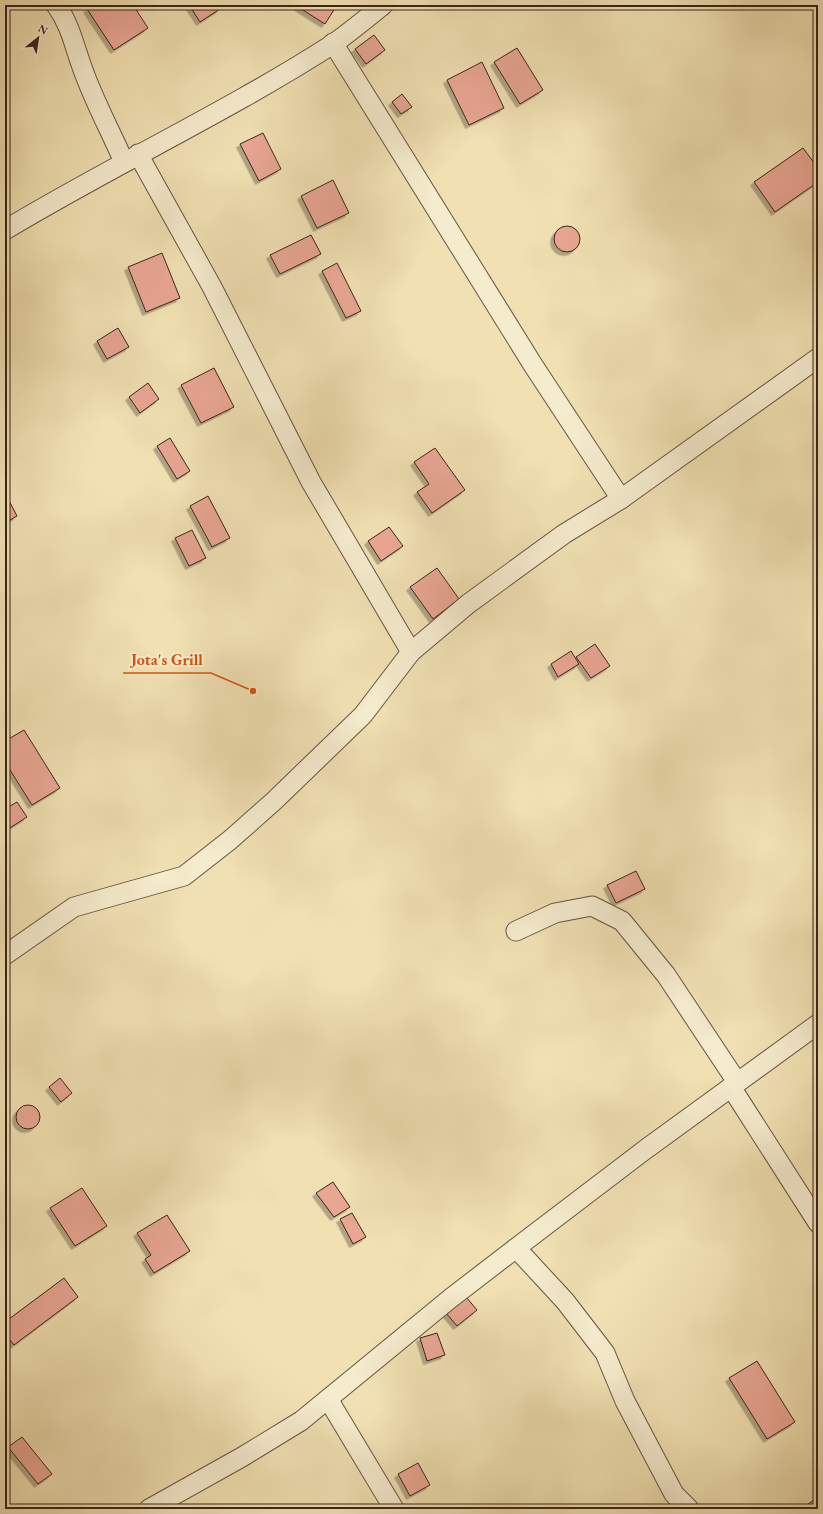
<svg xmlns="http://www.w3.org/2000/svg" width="823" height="1514" viewBox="0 0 823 1514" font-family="'EB Garamond',serif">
	<defs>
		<filter id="shadow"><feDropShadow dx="-3.5" dy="3.5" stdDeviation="0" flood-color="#0004"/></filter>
	</defs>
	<rect width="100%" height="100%" fill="#f0e0b2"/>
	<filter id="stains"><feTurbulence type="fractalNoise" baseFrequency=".005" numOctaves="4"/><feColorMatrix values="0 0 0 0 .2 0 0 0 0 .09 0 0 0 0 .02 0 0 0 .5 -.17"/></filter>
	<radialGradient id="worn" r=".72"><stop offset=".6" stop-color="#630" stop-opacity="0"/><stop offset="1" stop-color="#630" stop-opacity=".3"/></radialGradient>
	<!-- building -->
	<g fill="#e9a693" stroke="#39241a" filter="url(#shadow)">
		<path d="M 94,5 L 133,5 L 148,28 L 114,50 L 87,9 Z"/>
		<path d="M 189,5 L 217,5 L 220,9 L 200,22 Z"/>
		<path d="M 299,5 L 337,5 L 325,24 L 298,7 Z"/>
		<path d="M 374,35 L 385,50 L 366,64 L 355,49 Z"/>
		<path d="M 517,48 L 543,90 L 520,104 L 494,62 Z"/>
		<path d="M 482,62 L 504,108 L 469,125 L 447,80 Z"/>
		<path d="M 402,94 L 412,107 L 401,114 L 392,102 Z"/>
		<path d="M 263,133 L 281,169 L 259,181 L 240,144 Z"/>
		<path d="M 803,148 L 818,168 L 818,182 L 775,212 L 754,182 Z"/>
		<path d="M 333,180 L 349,213 L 317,228 L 301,196 Z"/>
		<circle cx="567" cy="239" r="13"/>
		<path d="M 311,235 L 321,254 L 280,274 L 270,255 Z"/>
		<path d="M 162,253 L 180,298 L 146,312 L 128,267 Z"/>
		<path d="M 337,263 L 361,311 L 346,318 L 322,271 Z"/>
		<path d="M 118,328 L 129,347 L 107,359 L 97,341 Z"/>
		<path d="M 214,368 L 234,407 L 201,423 L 181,385 Z"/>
		<path d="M 148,383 L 159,399 L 140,413 L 129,397 Z"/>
		<path d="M 170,438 L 190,471 L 177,479 L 157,446 Z"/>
		<path d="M 435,448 L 465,490 L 432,513 L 417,492 L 429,484 L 414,462 Z"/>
		<path d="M 208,496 L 230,538 L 212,547 L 190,506 Z"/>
		<path d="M 7,497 L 17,516 L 5,523 L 5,498 Z"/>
		<path d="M 389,527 L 403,546 L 381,561 L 368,541 Z"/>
		<path d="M 192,530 L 206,558 L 189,566 L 175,538 Z"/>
		<path d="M 437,568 L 459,599 L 433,619 L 410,587 Z"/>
		<path d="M 595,644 L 610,666 L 591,678 L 576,657 Z"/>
		<path d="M 571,651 L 579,664 L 558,677 L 551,664 Z"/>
		<path d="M 24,730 L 60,788 L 32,805 L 10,770 L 5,774 L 5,741 Z"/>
		<path d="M 17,802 L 27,817 L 5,831 L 5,809 Z"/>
		<path d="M 636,871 L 645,889 L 616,903 L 607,885 Z"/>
		<path d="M 60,1078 L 72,1093 L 61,1102 L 49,1087 Z"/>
		<circle cx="28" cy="1117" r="12"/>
		<path d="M 333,1182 L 350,1207 L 334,1217 L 316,1193 Z"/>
		<path d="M 82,1188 L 107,1226 L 75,1246 L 50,1208 Z"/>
		<path d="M 352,1213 L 366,1237 L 353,1244 L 340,1219 Z"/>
		<path d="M 167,1215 L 190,1251 L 154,1273 L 145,1259 L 151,1255 L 137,1233 Z"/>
		<path d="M 64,1278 L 78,1297 L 14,1345 L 5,1334 L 5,1322 Z"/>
		<path d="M 466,1297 L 477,1310 L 457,1326 L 446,1313 Z"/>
		<path d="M 437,1333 L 445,1355 L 427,1361 L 420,1338 Z"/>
		<path d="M 757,1361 L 795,1422 L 767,1439 L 729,1378 Z"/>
		<path d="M 22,1437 L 52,1474 L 38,1484 L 8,1447 Z"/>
		<path d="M 418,1463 L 430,1485 L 410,1496 L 398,1474 Z"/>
		<path d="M 818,1497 L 818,1509 L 805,1509 L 804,1507 Z"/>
	</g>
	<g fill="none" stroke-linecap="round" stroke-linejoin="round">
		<defs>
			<g id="street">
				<path d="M 56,5 C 70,24 74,45 82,67 C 93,99 110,130 124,162"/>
				<path d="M 333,43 L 533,365 L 621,499"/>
				<path d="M 138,154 L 212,287 L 311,482 L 411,652"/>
				<path d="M 5,230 C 113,165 227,112 333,44 C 350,32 367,18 383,5"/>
				<path d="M 516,931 L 555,913 L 592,906 L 622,921 L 666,975 L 737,1082"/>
				<path d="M 5,955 L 74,907 L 184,876 L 230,840 L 274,801 L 363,715 L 411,652 L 468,604 L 564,534 L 621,499 L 818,358"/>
				<path d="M 731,1087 L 818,1223"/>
				<path d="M 516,1248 L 565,1301 L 605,1353 L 625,1401 L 674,1494 L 689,1509"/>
				<path d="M 328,1399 L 394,1509"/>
				<path d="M 149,1509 L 242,1457 L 301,1421 L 451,1298 L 516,1248 L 646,1149 L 818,1024"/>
			</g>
		</defs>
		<!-- street casing -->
		<use href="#street" stroke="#675340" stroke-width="21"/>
		<!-- street -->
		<use href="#street" stroke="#f5ebcd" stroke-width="19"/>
	</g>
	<!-- callouts -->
	<path fill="none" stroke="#d6540d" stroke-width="1.5" d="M253 691L211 673H123"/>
	<circle fill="#d6540d" stroke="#f5ebcd" stroke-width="1.5" cx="253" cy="691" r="4"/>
	<g font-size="16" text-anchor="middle" font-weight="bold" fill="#d6540d" stroke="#f5ebcd" stroke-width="4" stroke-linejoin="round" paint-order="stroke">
		<text x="167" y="665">Jota's Grill</text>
	</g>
	<!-- margin -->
	<rect width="823" height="1514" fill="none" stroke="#f0e0b2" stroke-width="20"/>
	<rect x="6" y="6" width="811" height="1502" fill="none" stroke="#39241a" stroke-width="2"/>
	<rect x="10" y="10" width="803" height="1494" fill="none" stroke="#39241a"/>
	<!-- north arrow -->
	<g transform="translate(38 38) rotate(30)" stroke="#f5ebcd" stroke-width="3" paint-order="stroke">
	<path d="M0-3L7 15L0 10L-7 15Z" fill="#39241a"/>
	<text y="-6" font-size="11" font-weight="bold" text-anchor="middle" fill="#39241a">N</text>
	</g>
	<rect width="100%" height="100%" filter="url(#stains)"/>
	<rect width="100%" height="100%" fill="url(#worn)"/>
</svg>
